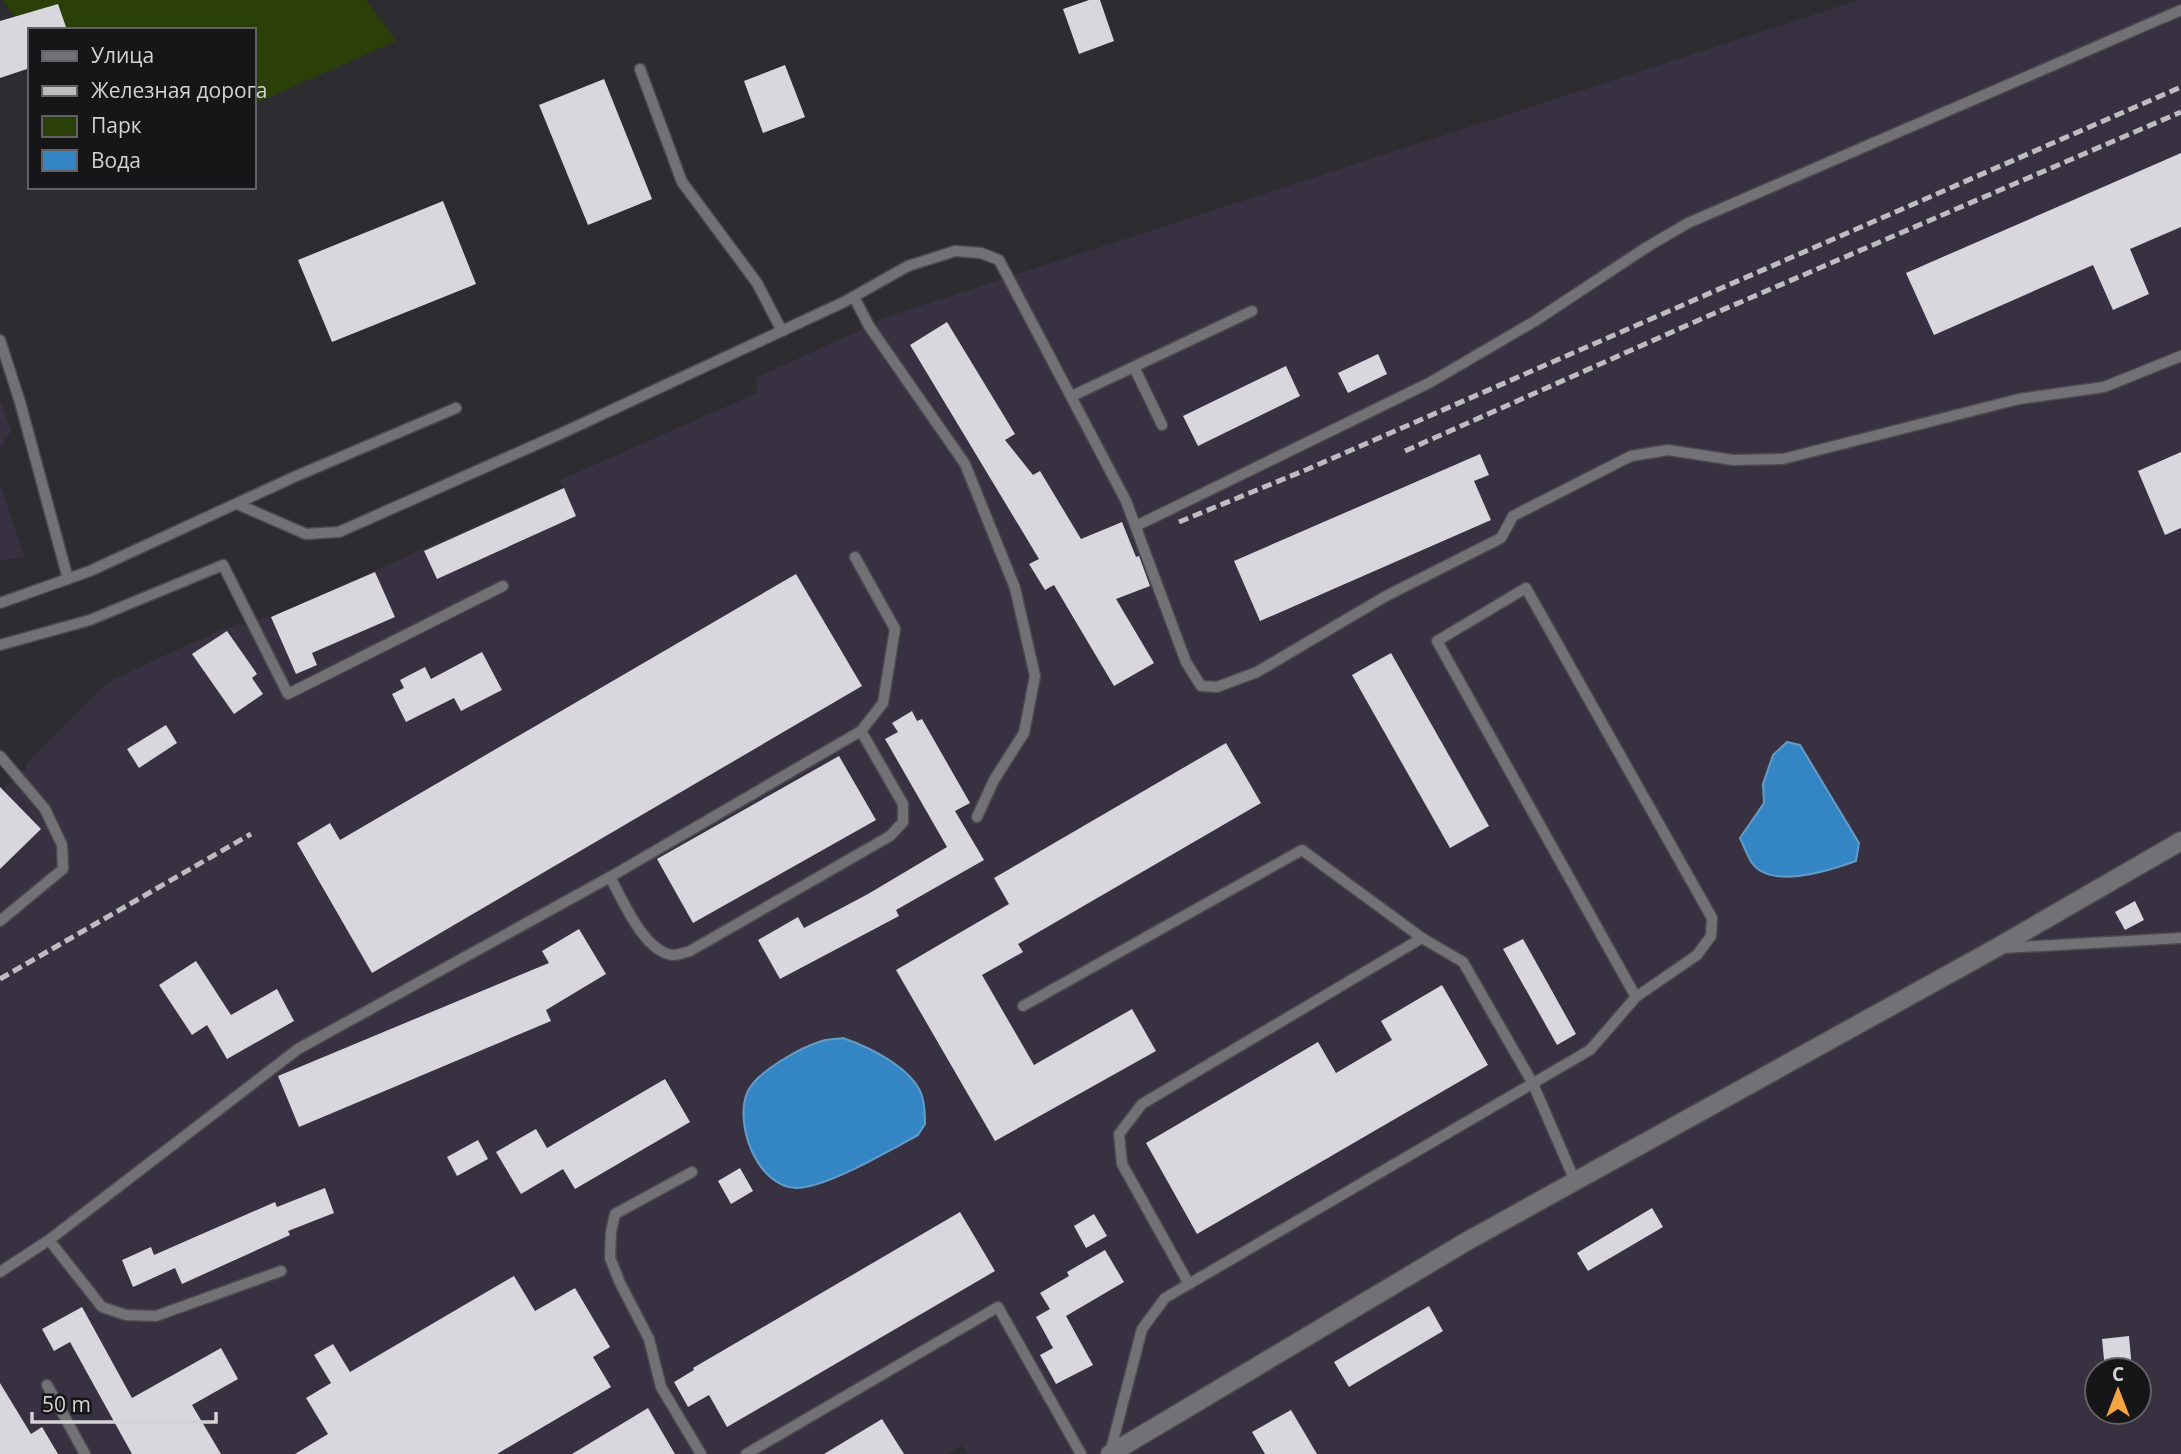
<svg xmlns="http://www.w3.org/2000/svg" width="2181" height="1454" viewBox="0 0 2181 1454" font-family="'Open Sans',sans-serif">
	<rect width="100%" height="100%" fill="#2d2d31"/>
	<!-- industrial -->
	<g fill="#383142" fill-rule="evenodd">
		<path d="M 1859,0 L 2181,0 L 2181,1454 L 968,1454 L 962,1445 L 948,1454 L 0,1454 L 0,792 L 19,777 L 25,769 L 27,763 L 101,689 L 113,680 L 187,645 L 239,623 L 242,627 L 262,618 L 271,617 L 563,487 L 560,480 L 757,393 L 756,378 L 892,315 ZM 2097,1370 L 2139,1370 L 2139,1412 L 2097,1412 Z"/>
		<path d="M 0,399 L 11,431 L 0,448 Z"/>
		<path d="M 0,484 L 25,558 L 0,560 Z"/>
	</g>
	<!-- green -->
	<path fill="#2b4008" d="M 3,0 L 366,0 L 396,41 L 254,104 L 254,30 L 30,30 L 30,39 Z"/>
	<!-- water -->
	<g fill="#3485c3" stroke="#649cc8" stroke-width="2">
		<path d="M 1787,742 L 1800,745 L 1859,843 L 1856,861 C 1831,870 1771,890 1752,863 C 1747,856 1744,846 1740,838 L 1764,803 L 1763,784 L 1773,755 Z"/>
		<path d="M 843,1038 C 869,1047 913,1068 922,1096 C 925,1106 925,1115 925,1124 L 918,1135 C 890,1150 826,1188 796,1188 C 757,1187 733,1122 748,1091 C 757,1072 801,1047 822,1041 C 829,1039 837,1039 843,1038 Z"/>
	</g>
	<!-- building -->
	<g fill="#d8d7dd">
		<path d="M 1089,0 L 1100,0 L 1114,41 L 1079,54 L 1063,9 Z"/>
		<path d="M 58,4 L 67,30 L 30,30 L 30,68 L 0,78 L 0,21 Z"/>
		<path d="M 785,65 L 805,117 L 763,133 L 744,81 Z"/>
		<path d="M 604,79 L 652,199 L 588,225 L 539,105 Z"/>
		<path d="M 2181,153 L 2181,227 L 2130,249 L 2149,294 L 2113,310 L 2093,265 L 1934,335 L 1906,273 Z"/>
		<path d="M 443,201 L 476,284 L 332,342 L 298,260 Z"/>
		<path d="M 947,322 L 1015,434 L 1005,440 L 1033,475 L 1040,471 L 1081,539 L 1122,522 L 1136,557 L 1139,556 L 1150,586 L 1116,599 L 1154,663 L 1114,686 L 1054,585 L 1045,590 L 1029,564 L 1039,559 L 910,345 Z"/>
		<path d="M 1378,354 L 1387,374 L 1348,393 L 1338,373 Z"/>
		<path d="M 1286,366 L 1300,396 L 1198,446 L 1183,416 Z"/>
		<path d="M 2181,452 L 2181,528 L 2165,535 L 2138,471 Z"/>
		<path d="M 1480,454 L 1489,475 L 1474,481 L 1491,520 L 1260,621 L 1234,561 Z"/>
		<path d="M 564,488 L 576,516 L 437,579 L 424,551 Z"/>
		<path d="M 375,572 L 395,617 L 312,653 L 317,665 L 296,674 L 271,617 Z"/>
		<path d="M 796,574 L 862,686 L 372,973 L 297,843 L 330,823 L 340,840 Z"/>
		<path d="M 227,631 L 257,674 L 252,678 L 263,694 L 234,714 L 192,654 Z"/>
		<path d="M 482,652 L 502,690 L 461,711 L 454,698 L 406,722 L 392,694 L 404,688 L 400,680 L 425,667 L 431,679 Z"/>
		<path d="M 1391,653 L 1489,826 L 1450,848 L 1352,675 Z"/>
		<path d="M 912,711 L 917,721 L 922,719 L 970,803 L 955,811 L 984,860 L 896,910 L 899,916 L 780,979 L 758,940 L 798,917 L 804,928 L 868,894 L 947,847 L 885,739 L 898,732 L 892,723 Z"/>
		<path d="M 166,725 L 177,743 L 139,768 L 127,749 Z"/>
		<path d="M 1226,743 L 1261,803 L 1018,944 L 1023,952 L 982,975 L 1034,1065 L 1132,1009 L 1156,1051 L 995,1141 L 896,970 L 1009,904 L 994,878 Z"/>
		<path d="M 839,756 L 876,820 L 693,923 L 657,859 Z"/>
		<path d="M 0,787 L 41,829 L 0,869 Z"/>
		<path d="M 2135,901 L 2144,920 L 2125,930 L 2115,912 Z"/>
		<path d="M 579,929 L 606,974 L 546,1010 L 551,1021 L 299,1127 L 278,1076 L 549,963 L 542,951 Z"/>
		<path d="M 1523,939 L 1576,1034 L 1557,1045 L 1503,949 Z"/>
		<path d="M 196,961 L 231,1015 L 277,989 L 294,1021 L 227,1059 L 207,1025 L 192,1035 L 159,985 Z"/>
		<path d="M 1442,985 L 1488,1065 L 1197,1234 L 1146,1143 L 1318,1042 L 1336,1073 L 1392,1040 L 1381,1021 Z"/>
		<path d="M 665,1079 L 690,1122 L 575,1189 L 563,1169 L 521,1194 L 496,1152 L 536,1129 L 547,1148 Z"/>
		<path d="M 478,1140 L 488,1159 L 457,1176 L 447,1157 Z"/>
		<path d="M 740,1168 L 753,1191 L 731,1204 L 718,1181 Z"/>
		<path d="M 325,1188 L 334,1213 L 288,1231 L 290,1235 L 182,1284 L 175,1268 L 133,1287 L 122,1260 L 151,1247 L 154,1255 L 275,1202 L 277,1207 Z"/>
		<path d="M 1652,1208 L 1663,1227 L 1588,1271 L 1577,1253 Z"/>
		<path d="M 960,1212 L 995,1271 L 727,1427 L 709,1395 L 688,1407 L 674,1382 L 694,1370 L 693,1368 Z"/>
		<path d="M 1094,1214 L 1107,1236 L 1086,1248 L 1074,1226 Z"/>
		<path d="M 1105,1250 L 1124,1282 L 1066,1316 L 1093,1365 L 1056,1384 L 1040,1355 L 1053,1348 L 1036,1317 L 1050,1309 L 1040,1293 L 1069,1276 L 1067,1272 Z"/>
		<path d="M 514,1276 L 535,1311 L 575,1288 L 610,1347 L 593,1357 L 611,1387 L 497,1454 L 295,1454 L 328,1434 L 306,1398 L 331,1383 L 314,1355 L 333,1344 L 350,1372 Z"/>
		<path d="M 1429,1306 L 1443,1331 L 1349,1387 L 1334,1362 Z"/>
		<path d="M 82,1307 L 132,1398 L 221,1348 L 238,1379 L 192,1405 L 221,1454 L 132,1454 L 70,1342 L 54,1351 L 42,1329 Z"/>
		<path d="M 2129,1336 L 2132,1370 L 2105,1370 L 2102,1339 Z"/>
		<path d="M 0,1383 L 31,1434 L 42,1427 L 58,1454 L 0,1454 Z"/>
		<path d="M 648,1408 L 675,1454 L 572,1454 Z"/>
		<path d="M 1291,1410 L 1317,1454 L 1265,1454 L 1252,1432 Z"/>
		<path d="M 882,1419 L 904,1454 L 824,1454 Z"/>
	</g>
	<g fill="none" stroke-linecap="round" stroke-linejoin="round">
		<defs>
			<g id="service">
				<path d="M 640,69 L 682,182 L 757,283 L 782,331"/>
				<path d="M 854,297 L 869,326 L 965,464 L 1015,588 L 1035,676 L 1024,733 L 994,780 L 977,817"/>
				<path d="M 0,340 L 20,402 L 68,579"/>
				<path d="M 1134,367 L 1162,425"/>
				<path d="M 1072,396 L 1252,311"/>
				<path d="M 237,504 L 306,534 L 339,532 L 560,434 L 844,302 L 908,266 L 955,251 L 981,253 L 999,260 L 1126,501 L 1186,662 L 1201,686 L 1217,687 L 1257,672 L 1386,596 L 1501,538 L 1513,516 L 1631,456 L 1668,450 L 1733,460 L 1783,459 L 2019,399 L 2104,387 L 2181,356"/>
				<path d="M 1136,526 L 1429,383 L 1535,321 L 1647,247 L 1688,223 L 2181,10"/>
				<path d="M 0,603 L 90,571 L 294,477 L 456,408"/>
				<path d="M 0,645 L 90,620 L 223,565 L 288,694 L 503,586"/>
				<path d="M 0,756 L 45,809 L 62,845 L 63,869 L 0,921"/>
				<path d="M 610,877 C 622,899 645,954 674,955 C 679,955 686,952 690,951 L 890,836 L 903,822 L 903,804 L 861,731"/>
				<path d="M 2003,948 L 2181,938"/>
				<path d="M 1023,1006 L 1302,850 L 1422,938"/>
				<path d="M 692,1172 L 615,1214 L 611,1232 L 610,1258 L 620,1283 L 649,1339 L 661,1387 L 701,1454"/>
				<path d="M 49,1240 L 102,1307 L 126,1315 L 156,1316 L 281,1271"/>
				<path d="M 0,1272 L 49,1240 L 298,1049 L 610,877 L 861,731 L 883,703 L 895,629 L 855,557"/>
				<path d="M 1189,1284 L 1122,1164 L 1119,1134 L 1142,1104 L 1422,938 L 1463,962 L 1533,1084 L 1575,1181"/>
				<path d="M 47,1385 L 85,1454"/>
				<path d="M 1110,1453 L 1142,1329 L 1165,1298 L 1590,1050 L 1636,997 L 1437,641 L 1526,588 L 1712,918 L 1711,936 L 1697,955 L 1636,997"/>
				<path d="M 746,1454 L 998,1307 L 1081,1454"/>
			</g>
			<path id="minor" d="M 1110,1454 L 1469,1240 L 1996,948 L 2181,841"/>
		</defs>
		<!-- service casing -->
		<use href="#service" stroke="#4b4a4e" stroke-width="13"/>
		<!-- minor casing -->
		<use href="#minor" stroke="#4b4a4e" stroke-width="21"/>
		<!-- service -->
		<use href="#service" stroke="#727176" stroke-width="10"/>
		<!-- minor -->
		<use href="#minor" stroke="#727176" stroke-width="18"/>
		<!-- rail -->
		<g stroke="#bdbcbf" stroke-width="5" stroke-dasharray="10 5" stroke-linecap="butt">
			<path d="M 1405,451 L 1699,320 L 2181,112"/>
			<path d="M 1179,522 L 1308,469 L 2181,87"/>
			<path d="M 0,979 L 251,834"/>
		</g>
	</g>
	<!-- legend -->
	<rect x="28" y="28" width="228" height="161" fill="#161517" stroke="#626163" stroke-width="2"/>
	<rect x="42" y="51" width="35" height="10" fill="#727176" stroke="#626163" stroke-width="2"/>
	<text x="91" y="63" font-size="21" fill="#d3d2d5">Улица</text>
	<rect x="42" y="86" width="35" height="10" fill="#bdbcbf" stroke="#626163" stroke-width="2"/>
	<text x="91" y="98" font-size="21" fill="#d3d2d5">Железная дорога</text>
	<rect x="42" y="116" width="35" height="21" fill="#2b4008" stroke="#626163" stroke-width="2"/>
	<text x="91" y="133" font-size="21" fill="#d3d2d5">Парк</text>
	<rect x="42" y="150" width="35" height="21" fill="#3485c3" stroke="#626163" stroke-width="2"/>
	<text x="91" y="168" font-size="21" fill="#d3d2d5">Вода</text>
	<!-- north arrow -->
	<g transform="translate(2118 1391)"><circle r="33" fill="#161517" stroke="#626163" stroke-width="2"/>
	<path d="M0-5L12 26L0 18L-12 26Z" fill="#f3a443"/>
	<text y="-10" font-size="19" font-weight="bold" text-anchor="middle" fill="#d3d2d5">С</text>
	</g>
	<!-- scale -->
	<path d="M32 1412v10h184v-10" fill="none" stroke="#d3d2d5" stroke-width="3.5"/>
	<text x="42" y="1412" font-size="21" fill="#d3d2d5" stroke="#161517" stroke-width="5" paint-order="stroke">50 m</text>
</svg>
